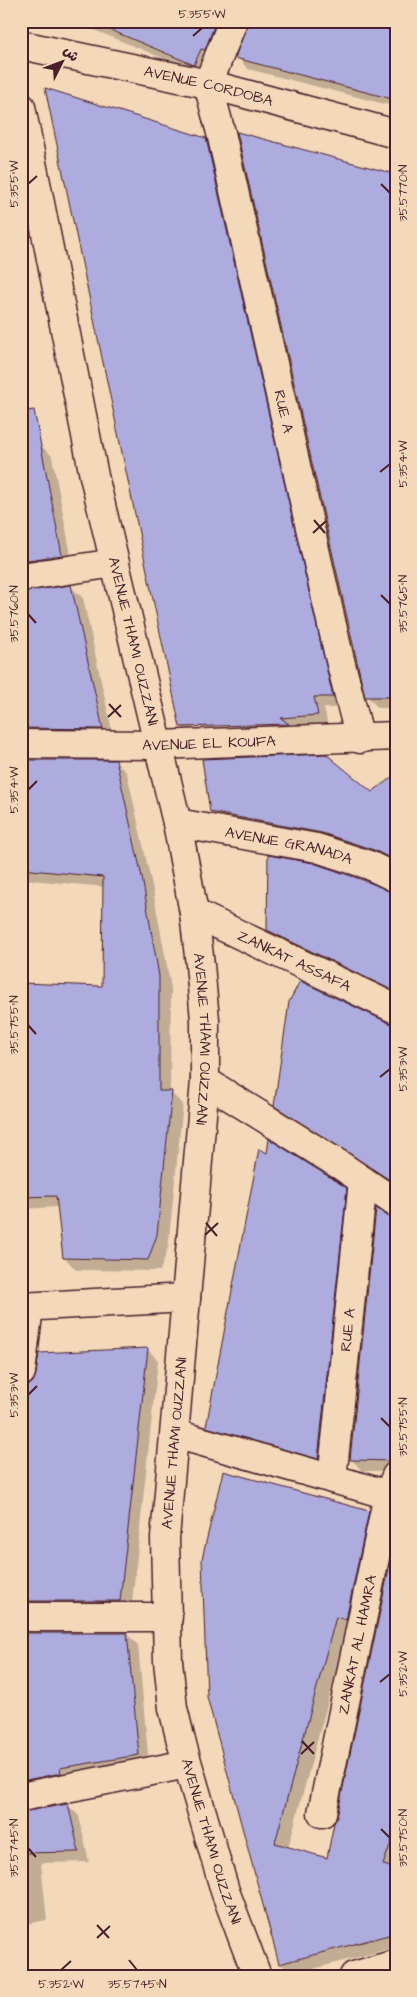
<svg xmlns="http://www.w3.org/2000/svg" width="417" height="1997" viewBox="0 0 417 1997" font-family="'Architects Daughter','Playpen Sans Arabic',sans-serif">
	<rect width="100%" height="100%" fill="#f3d9ba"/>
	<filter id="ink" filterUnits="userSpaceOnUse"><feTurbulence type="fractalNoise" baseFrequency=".02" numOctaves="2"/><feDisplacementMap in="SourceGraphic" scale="10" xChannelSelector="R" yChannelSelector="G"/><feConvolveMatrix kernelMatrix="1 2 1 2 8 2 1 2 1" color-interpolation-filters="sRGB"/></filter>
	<g filter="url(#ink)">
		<!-- shadow -->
		<g fill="#0003" fill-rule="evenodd">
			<path d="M 72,21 L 182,21 L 214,56 L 204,75 Z"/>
			<path d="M 200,21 L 234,21 L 220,50 L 210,40 Z"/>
			<path d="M 396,21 L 396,107 L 248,69 L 237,57 Z"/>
			<path d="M 205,139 L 217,151 L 344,708 L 324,708 L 328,726 L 192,738 L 181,726 ZM 288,723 L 290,726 L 193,729 L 193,727 Z"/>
			<path d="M 394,175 L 396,708 L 378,708 L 367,696 Z"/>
			<path d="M 21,387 L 34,446 L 40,445 L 52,456 L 73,566 L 21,579 Z"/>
			<path d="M 71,587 L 83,598 L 114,740 L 21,745 L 21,593 Z"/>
			<path d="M 21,761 L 116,762 L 127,773 L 153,890 L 171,988 L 170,1092 L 183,1104 L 168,1248 L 160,1271 L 76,1270 L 65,1258 L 59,1207 L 21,1209 L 21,984 L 103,987 L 104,887 L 21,879 Z"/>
			<path d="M 396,775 L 396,866 L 222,823 L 211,811 L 372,794 Z"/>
			<path d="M 396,895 L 396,997 L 280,941 L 268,930 Z"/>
			<path d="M 389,1024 L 396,1025 L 396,1186 L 287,1117 L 275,1105 Z"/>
			<path d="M 346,1189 L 357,1201 L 329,1469 L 219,1438 L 207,1426 Z"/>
			<path d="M 387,1217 L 396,1220 L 396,1471 L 362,1471 L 351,1459 Z"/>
			<path d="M 147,1349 L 158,1360 L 131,1612 L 21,1617 L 21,1388 Z"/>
			<path d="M 368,1512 L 380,1523 L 348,1628 L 288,1848 L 328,1859 L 338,1817 L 396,1541 L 396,1947 L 291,1975 L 280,1963 L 208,1697 Z"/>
			<path d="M 21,1634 L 127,1634 L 138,1645 L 149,1765 L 21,1796 Z"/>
			<path d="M 68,1805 L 79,1816 L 89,1862 L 41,1863 L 47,1920 L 21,1925 L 21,1813 Z"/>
		</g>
		<!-- building -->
		<g fill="#aeacde" stroke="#4a1f2b">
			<path d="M 89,21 L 216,21 L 205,50 L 201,49 L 194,65 Z"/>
			<path d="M 248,21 L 396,21 L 396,100 L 235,58 Z"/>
			<path d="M 45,88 L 206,138 L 333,697 L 314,697 L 318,715 L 281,718 L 289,724 L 180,727 Z"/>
			<path d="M 237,132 L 395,174 L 396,697 L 365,697 Z"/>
			<path d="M 34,410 L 62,555 L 21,561 L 21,412 Z"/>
			<path d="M 71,585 L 103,729 L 21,728 L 21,592 Z"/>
			<path d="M 326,754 L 372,792 L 396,774 L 396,861 L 374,850 L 322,833 L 210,812 L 202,759 Z"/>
			<path d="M 21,760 L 116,760 L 142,877 L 159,976 L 159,1091 L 172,1091 L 157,1235 L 148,1260 L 63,1258 L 56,1196 L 21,1197 L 21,983 L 102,986 L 103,877 L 21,869 Z"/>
			<path d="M 268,855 L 313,863 L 363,880 L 396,893 L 396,992 L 267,930 Z"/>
			<path d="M 300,981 L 389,1023 L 396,1024 L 396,1184 L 274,1106 L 289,1002 Z"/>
			<path d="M 269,1139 L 347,1188 L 318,1459 L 206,1427 L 259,1149 L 267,1153 Z"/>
			<path d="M 376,1208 L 387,1216 L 396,1218 L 396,1461 L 350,1460 Z"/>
			<path d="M 148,1348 L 120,1601 L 21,1601 L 21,1450 L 26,1387 L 33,1382 L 36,1374 L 39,1353 Z"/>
			<path d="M 223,1471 L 369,1511 L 346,1620 L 336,1617 L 275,1843 L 327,1858 L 334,1823 L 337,1816 L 396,1535 L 396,1828 L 383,1865 L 396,1868 L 396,1933 L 279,1964 L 207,1697 L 202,1559 Z"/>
			<path d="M 21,1633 L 127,1633 L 139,1755 L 60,1768 L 61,1773 L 21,1781 Z"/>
			<path d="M 68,1804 L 79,1852 L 21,1853 L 21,1812 Z"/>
		</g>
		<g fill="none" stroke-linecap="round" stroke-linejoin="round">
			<defs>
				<g id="street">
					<path id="s1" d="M 233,21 L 208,84 L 221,133 L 339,656 L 360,739"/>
					<path id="s2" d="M 21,45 L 208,84 L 396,134"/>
					<path d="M 21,577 L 115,563"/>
					<path id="s3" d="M 21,744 L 159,745 L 396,736"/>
					<path id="s4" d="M 177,823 L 317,848 L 369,865 L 396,878"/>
					<path id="s5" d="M 194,913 L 396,1009"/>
					<path d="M 205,1081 L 340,1165 L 396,1203"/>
					<path d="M 21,1307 L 186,1298"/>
					<path d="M 21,1372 L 29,1307"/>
					<path d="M 175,1434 L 396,1497"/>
					<path id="s6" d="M 332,1479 L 363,1181"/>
					<path d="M 21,1617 L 168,1617"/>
					<path d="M 21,1797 L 187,1764"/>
					<path id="s7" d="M 322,1813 L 388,1495 L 396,1476"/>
					<path d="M 354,1976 L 396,1964"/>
				</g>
				<g id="secondary">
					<path id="s8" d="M 21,107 L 94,476 L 177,823 L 194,913 L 200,965 L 205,1020 L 205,1081 L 165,1538 L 168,1661 L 173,1708 L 181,1741 L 225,1891 L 257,1976"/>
				</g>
			</defs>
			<!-- street casing -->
			<use href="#street" stroke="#4a1f2b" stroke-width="31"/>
			<!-- secondary casing -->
			<use href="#secondary" stroke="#4a1f2b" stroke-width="31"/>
			<!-- street -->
			<use href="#street" stroke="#f3d9ba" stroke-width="28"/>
			<!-- secondary -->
			<use href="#secondary" stroke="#f3d9ba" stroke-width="28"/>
		</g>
	</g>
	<!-- ticks -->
	<path fill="none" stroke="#4a1f2b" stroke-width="2" d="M 193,36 L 202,28M 28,184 L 37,176M 381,184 L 390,193M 380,472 L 390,464M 314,520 L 325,533M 313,533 L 326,521M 381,595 L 390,604M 28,614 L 36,623M 109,704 L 121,717M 108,717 L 121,705M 28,790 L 37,781M 28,1025 L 36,1034M 380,1077 L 390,1069M 206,1223 L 217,1236M 205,1235 L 218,1223M 28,1395 L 37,1386M 381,1418 L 390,1427M 380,1682 L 390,1674M 302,1741 L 314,1754M 301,1754 L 314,1742M 381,1829 L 390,1838M 28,1848 L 36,1857M 97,1925 L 109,1938M 97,1938 L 110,1926M 129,1960 L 137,1970M 61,1970 L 71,1961"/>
	<g text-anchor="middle" stroke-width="4" stroke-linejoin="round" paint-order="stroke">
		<!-- street labels -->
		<g font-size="15" fill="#4a1f2b" stroke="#f3d9ba">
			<text dy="5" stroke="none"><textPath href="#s2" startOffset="192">AVENUE CORDOBA</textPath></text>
			<text dy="5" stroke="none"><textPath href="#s1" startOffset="404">RUE A</textPath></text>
			<text dy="5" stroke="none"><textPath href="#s8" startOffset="546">AVENUE THAMI OUZZANI</textPath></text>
			<text dy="5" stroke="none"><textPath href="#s3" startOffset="188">AVENUE EL KOUFA</textPath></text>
			<text dy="5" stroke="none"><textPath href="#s4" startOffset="114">AVENUE GRANADA</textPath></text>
			<text dy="5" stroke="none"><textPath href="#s5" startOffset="111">ZANKAT ASSAFA</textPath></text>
			<text dy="5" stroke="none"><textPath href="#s8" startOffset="951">AVENUE THAMI OUZZANI</textPath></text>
			<text dy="5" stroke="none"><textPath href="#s6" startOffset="150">RUE A</textPath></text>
			<text transform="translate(174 1443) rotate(-85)" y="5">AVENUE THAMI OUZZANI</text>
			<text dy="5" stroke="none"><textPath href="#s7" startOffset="172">ZANKAT AL HAMRA</textPath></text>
			<text dy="5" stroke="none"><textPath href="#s8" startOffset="1761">AVENUE THAMI OUZZANI</textPath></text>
		</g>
	</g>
	<!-- margin -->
	<rect width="417" height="1997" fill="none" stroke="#f3d9ba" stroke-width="55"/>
	<!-- north arrow -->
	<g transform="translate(62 62) rotate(48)" stroke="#f3d9ba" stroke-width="4" paint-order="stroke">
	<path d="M0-4L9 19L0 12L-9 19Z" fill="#4a1f2b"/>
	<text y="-8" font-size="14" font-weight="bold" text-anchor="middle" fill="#4a1f2b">ش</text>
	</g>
	<rect x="28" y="28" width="362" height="1942" fill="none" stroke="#4a1f2b" stroke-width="2"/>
	<g font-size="12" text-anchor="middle" fill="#4a1f2b">
		<text x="202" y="18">5.355°W</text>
		<text transform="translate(14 184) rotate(-90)" y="4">5.355°W</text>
		<text transform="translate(403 193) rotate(-90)" y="4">35.5770°N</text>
		<text transform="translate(403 464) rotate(-90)" y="4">5.354°W</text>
		<text transform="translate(403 604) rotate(-90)" y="4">35.5765°N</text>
		<text transform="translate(14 614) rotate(-90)" y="4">35.5760°N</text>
		<text transform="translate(14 790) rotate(-90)" y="4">5.354°W</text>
		<text transform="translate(14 1025) rotate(-90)" y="4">35.5755°N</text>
		<text transform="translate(403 1069) rotate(-90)" y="4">5.353°W</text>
		<text transform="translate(14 1395) rotate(-90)" y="4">5.353°W</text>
		<text transform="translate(403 1427) rotate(-90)" y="4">35.5755°N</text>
		<text transform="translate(403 1674) rotate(-90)" y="4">5.352°W</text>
		<text transform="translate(403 1838) rotate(-90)" y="4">35.5750°N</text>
		<text transform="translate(14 1848) rotate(-90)" y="4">35.5745°N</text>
		<text x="61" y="1988">5.352°W</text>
		<text x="137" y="1988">35.5745°N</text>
	</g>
</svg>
